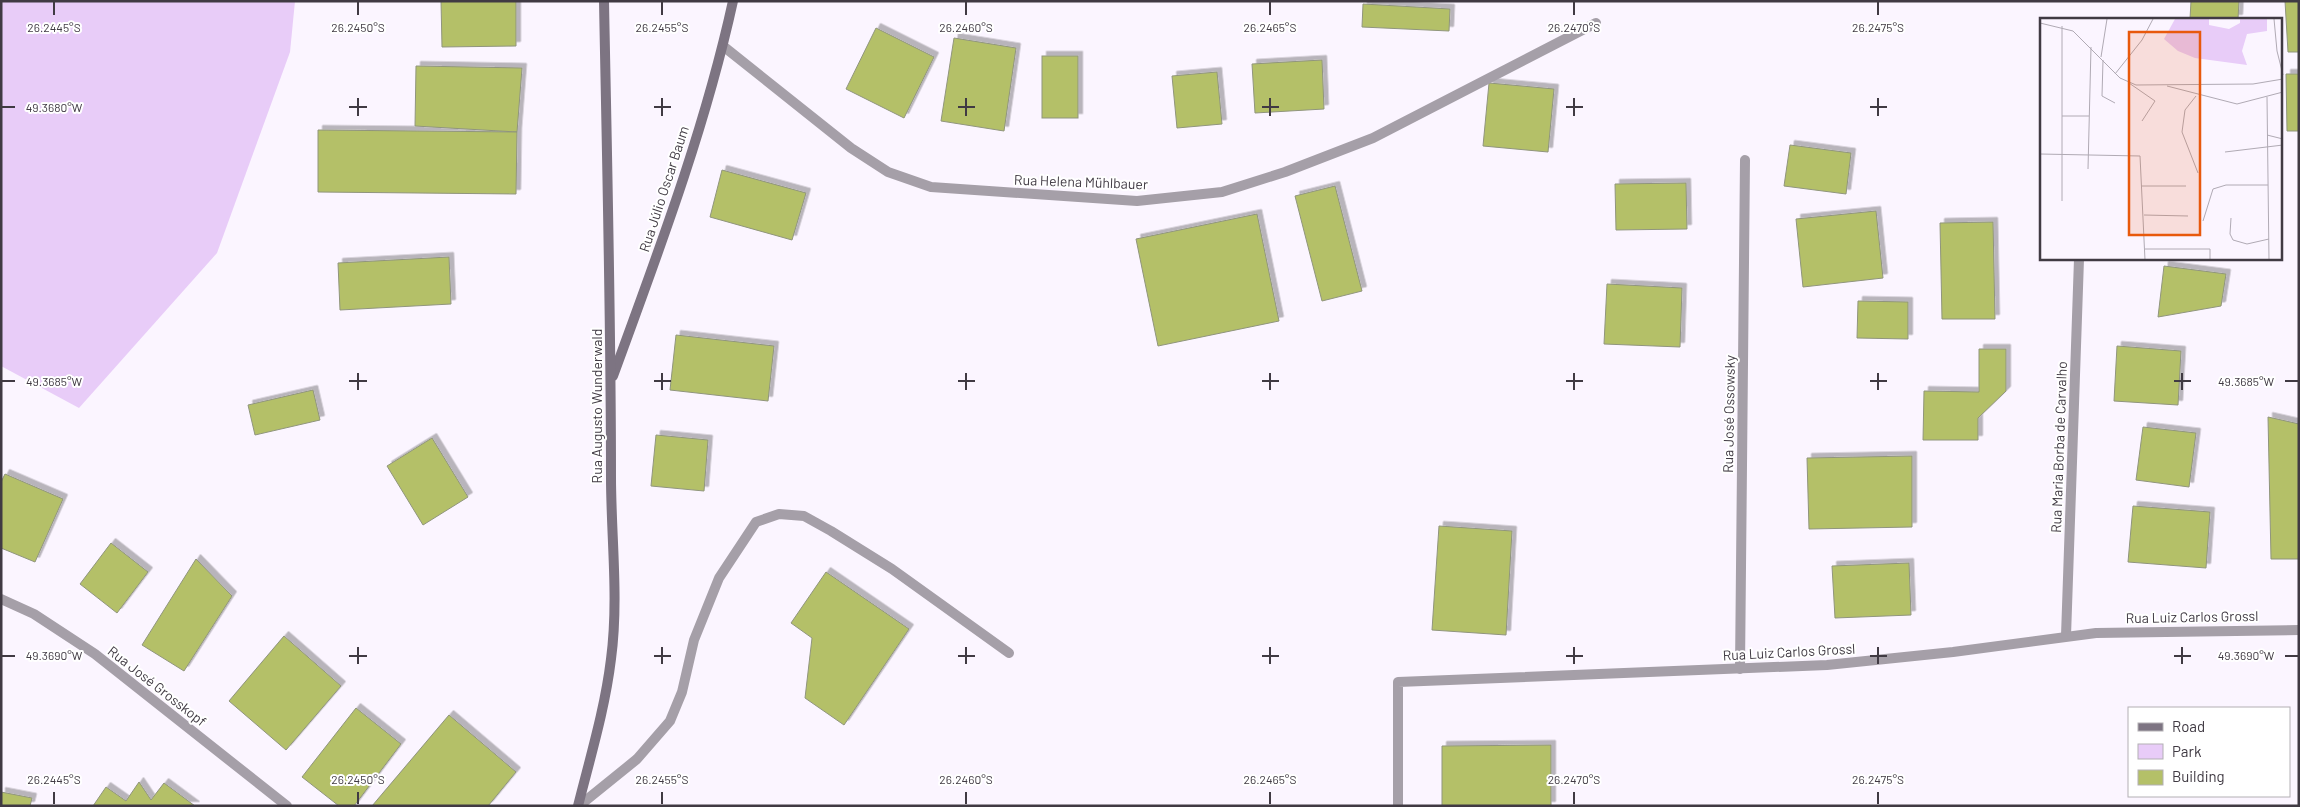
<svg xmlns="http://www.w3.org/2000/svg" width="2300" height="807" viewBox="0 0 2300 807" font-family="Barlow,sans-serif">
	<defs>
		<filter id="shadow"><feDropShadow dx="4.5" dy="-4.5" stdDeviation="0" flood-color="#0004"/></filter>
	</defs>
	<rect width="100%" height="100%" fill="#fbf5ff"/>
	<!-- green -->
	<path fill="#e8ccf8" d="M 1,1 L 295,1 L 290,52 L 217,253 L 79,408 L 1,366 Z"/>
	<!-- building -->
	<g fill="#b4c068" stroke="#90957d" filter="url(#shadow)">
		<path d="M 441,1 L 516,1 L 516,46 L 442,47 Z"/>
		<path d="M 2191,1 L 2239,1 L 2238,19 L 2190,19 Z"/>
		<path d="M 2285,1 L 2299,1 L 2299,52 L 2288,52 Z"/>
		<path d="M 1363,4 L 1450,9 L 1449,31 L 1362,27 Z"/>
		<path d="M 876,28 L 934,57 L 904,118 L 846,89 Z"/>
		<path d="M 954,38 L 1016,48 L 1004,131 L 941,121 Z"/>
		<rect x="1042" y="56" width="36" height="62"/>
		<path d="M 1322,60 L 1324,109 L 1255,113 L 1252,64 Z"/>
		<path d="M 416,66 L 522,68 L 517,132 L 415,126 Z"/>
		<path d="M 1217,72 L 1222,124 L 1177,128 L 1172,76 Z"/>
		<path d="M 2286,74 L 2299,74 L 2299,131 L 2287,131 Z"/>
		<path d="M 1489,83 L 1554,89 L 1548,152 L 1483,146 Z"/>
		<path d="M 318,130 L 517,132 L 516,194 L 318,192 Z"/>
		<path d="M 1790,145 L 1851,153 L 1846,194 L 1784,186 Z"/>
		<path d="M 722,170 L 806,193 L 792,240 L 710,217 Z"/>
		<path d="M 1686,183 L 1687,229 L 1616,230 L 1615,184 Z"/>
		<path d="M 1335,186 L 1362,291 L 1322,301 L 1295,196 Z"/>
		<path d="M 1876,211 L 1883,278 L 1803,287 L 1796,219 Z"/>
		<path d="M 1257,214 L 1279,321 L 1158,346 L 1136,239 Z"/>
		<path d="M 1993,222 L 1995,319 L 1942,319 L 1940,223 Z"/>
		<path d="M 449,257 L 451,304 L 340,310 L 338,263 Z"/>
		<path d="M 2164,266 L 2226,274 L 2221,306 L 2158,317 Z"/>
		<path d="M 1607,284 L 1682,288 L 1680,347 L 1604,344 Z"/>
		<path d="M 1858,301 L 1908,302 L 1908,339 L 1857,338 Z"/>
		<path d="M 676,335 L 774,346 L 768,401 L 670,390 Z"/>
		<path d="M 2117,346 L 2181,351 L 2178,405 L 2114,401 Z"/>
		<path d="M 1979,349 L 2006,349 L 2006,391 L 1978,418 L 1978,440 L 1923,440 L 1924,391 L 1979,392 Z"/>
		<path d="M 313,390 L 320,420 L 255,435 L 248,405 Z"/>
		<path d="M 2268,417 L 2299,424 L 2299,559 L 2271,559 Z"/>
		<path d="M 2143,427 L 2196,433 L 2189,487 L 2136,480 Z"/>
		<path d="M 656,435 L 708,440 L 704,491 L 651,486 Z"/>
		<path d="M 432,438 L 468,497 L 423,525 L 387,466 Z"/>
		<path d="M 1912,456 L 1912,527 L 1809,529 L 1807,458 Z"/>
		<path d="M 5,474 L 63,499 L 35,562 L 1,548 L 1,482 Z"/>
		<path d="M 2133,506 L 2210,512 L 2206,568 L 2128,562 Z"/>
		<path d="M 1439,526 L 1512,531 L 1506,635 L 1432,630 Z"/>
		<path d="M 111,543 L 148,572 L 117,613 L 80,584 Z"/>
		<path d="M 196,559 L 232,596 L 184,671 L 142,645 Z"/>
		<path d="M 1909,563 L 1911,615 L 1835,618 L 1832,566 Z"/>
		<path d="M 826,572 L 909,629 L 844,725 L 805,698 L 812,638 L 791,623 Z"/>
		<path d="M 284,636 L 341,686 L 286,750 L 229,701 Z"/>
		<path d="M 356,708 L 401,744 L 354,806 L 339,806 L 302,777 Z"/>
		<path d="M 449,715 L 516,772 L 488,806 L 372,806 Z"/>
		<path d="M 1551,745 L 1551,806 L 1442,806 L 1442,746 Z"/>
		<path d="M 139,782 L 151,800 L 164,783 L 195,806 L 93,806 L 106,787 L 126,801 Z"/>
		<path d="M 1,792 L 32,798 L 30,806 L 1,806 Z"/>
	</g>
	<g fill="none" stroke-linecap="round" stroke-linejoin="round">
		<!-- street -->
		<g stroke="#a59fa8" stroke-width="10">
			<path d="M 723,46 L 851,148 L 888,172 L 931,187 L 1137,201 L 1222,192 L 1285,172 L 1373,138 L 1596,23"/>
			<path d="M 1,599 L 34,614 L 95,654 L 287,806"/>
			<path d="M 2066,636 L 2079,259"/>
			<path d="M 1740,669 L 1745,160"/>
			<path d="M 579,806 L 637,759 L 670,721 L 682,692 L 694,640 L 719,578 L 756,522 L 779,514 L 804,516 L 831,531 L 892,569 L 1009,653"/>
			<path d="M 1398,806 L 1398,682 L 1827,665 L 1953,652 L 2096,633 L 2299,630"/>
		</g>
		<!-- secondary -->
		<g stroke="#7d7482" stroke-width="10">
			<path d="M 613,376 C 658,253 705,129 733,1"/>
			<path d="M 578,806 C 590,758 605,709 611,659 C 619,599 611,537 611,477 C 611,318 607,160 604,1"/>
		</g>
	</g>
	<!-- ticks -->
	<path fill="none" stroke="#403a43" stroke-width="2" d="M 54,2 L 54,15M 358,2 L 358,15M 662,2 L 662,15M 966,2 L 966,15M 1270,2 L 1270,15M 1574,2 L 1574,15M 1878,2 L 1878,15M 358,98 L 358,116M 662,98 L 662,116M 966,98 L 966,116M 1270,98 L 1270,116M 1574,98 L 1574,116M 1878,98 L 1878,116M 2,107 L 15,107M 349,107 L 367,107M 654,107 L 671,107M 958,107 L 975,107M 1262,107 L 1279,107M 1566,107 L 1583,107M 1870,107 L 1887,107M 358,373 L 358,390M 662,373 L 662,390M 966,373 L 966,390M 1270,373 L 1270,390M 1574,373 L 1574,390M 1878,373 L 1878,390M 2182,373 L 2182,390M 2,381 L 15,381M 349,381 L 367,381M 654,381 L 671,381M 958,381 L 975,381M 1262,381 L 1279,381M 1566,381 L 1583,381M 1870,381 L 1887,381M 2174,381 L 2191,381M 2285,381 L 2298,381M 358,647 L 358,664M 662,647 L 662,664M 966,647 L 966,664M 1270,647 L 1270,664M 1574,647 L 1574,664M 1878,647 L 1878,664M 2182,647 L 2182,664M 2,656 L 15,656M 349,656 L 367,656M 654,656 L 671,656M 958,656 L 975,656M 1262,656 L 1279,656M 1566,656 L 1583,656M 1870,656 L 1887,656M 2174,656 L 2191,656M 2285,656 L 2298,656M 54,792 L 54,804M 358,792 L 358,804M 662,792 L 662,804M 966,792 L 966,804M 1270,792 L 1270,804M 1574,792 L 1574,804M 1878,792 L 1878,804"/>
	<g text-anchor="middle" stroke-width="4" stroke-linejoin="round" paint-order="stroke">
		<!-- street labels -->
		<g font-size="14" fill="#403a43" stroke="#fff">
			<text transform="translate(1081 182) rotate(2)" y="5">Rua Helena Mühlbauer</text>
			<text transform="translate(664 189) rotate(-72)" y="5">Rua Júlio Oscar Baum</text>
			<text transform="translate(597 406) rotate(-90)" y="5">Rua Augusto Wunderwald</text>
			<text transform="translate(1729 414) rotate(-89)" y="5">Rua José Ossowsky</text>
			<text transform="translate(2059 447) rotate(-88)" y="5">Rua Maria Borba de Carvalho</text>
			<text transform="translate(2192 617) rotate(-1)" y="5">Rua Luiz Carlos Grossl</text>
			<text transform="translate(1789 652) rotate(-3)" y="5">Rua Luiz Carlos Grossl</text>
			<text transform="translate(157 686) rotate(38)" y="5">Rua José Grosskopf</text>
		</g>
	</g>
	<!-- overview -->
	<g transform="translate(2040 18)">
		<rect width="242" height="242" fill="#fbf5ff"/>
		<path d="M 135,1 L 169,1 L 169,7 L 189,11 L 200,5 L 200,1 L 227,1 L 227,13 L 207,16 L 202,33 L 207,47 L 155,40 L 138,33 L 124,21 Z" fill="#e8ccf8"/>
		<path fill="none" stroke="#b0aab4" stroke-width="1" d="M 234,1 L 237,33 L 243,57M 0,5 L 33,13 L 80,60 L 96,67 L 213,66 L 243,61M 22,8 L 22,183M 61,39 L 67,1M 63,42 L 62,78 L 75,85M 75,56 L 102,22 L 113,1M 89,65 L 115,83 L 102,103M 127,68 L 197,86 L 243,74M 156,78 L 145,92 L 142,114 L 158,155M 227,79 L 229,242M 22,98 L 49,98M 227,117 L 243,121M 185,134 L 243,127M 0,136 L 100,138 L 105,242M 48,151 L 51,29M 101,168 L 146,168M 104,197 L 148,198M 191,200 L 190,216 L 193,222 L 207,226 L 229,221M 163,203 L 173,171 L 186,167 L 228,167M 105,231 L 170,231 L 170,242"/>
		<path fill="#e8590c" fill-opacity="0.15" stroke="#e8590c" stroke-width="2.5" d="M 89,14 L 160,14 L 160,217 L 89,217 Z"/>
		<rect width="242" height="242" fill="none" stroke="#403a43" stroke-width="2.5"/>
	</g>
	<g font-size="12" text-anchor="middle" fill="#403a43" stroke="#fff" stroke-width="4" stroke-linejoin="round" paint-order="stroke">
		<text x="54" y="32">26.2445°S</text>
		<text x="358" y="32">26.2450°S</text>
		<text x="662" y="32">26.2455°S</text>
		<text x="966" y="32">26.2460°S</text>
		<text x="1270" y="32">26.2465°S</text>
		<text x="1574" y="32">26.2470°S</text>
		<text x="1878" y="32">26.2475°S</text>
		<text x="54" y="112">49.3680°W</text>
		<text x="2246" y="386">49.3685°W</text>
		<text x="54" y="386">49.3685°W</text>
		<text x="2246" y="660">49.3690°W</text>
		<text x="54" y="660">49.3690°W</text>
		<text x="54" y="784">26.2445°S</text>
		<text x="358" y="784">26.2450°S</text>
		<text x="662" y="784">26.2455°S</text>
		<text x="966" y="784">26.2460°S</text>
		<text x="1270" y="784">26.2465°S</text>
		<text x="1574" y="784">26.2470°S</text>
		<text x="1878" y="784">26.2475°S</text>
	</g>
	<!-- border -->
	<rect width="2300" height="807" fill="none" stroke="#403a43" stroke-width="5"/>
	<!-- legend -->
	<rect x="2128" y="707" width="162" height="90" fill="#ffffff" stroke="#b3b0b4"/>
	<rect x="2138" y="723" width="25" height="8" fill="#7d7482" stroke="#b3b0b4"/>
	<text x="2172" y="732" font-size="15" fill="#403a43">Road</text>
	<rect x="2138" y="744" width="25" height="15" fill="#e8ccf8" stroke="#b3b0b4"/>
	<text x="2172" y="757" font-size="15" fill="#403a43">Park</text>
	<rect x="2138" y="770" width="25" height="15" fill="#b4c068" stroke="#b3b0b4"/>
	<text x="2172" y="782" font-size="15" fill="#403a43">Building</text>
</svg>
